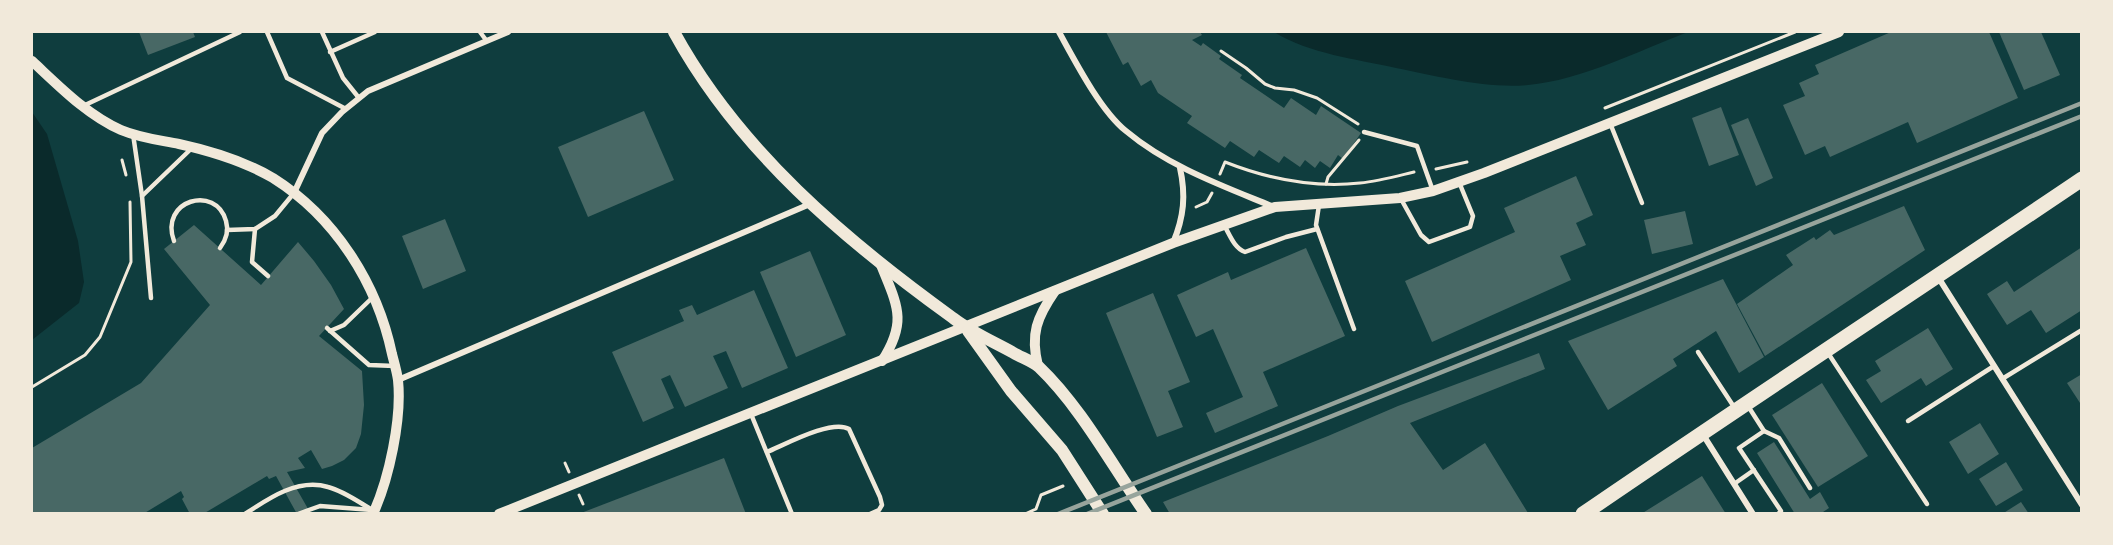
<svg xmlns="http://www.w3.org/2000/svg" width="2113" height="545" viewBox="0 0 2113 545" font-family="Jost,sans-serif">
	<rect width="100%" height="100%" fill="#0f3d3e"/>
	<!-- water -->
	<g fill="#0a2a2b">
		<path d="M 1274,32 L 1688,32 C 1638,51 1582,80 1528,85 C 1487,89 1436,76 1396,68 C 1356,59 1310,54 1274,32 Z"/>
		<path d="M 32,112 L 47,134 L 78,241 L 84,282 L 79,303 L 32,340 Z"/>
	</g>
	<!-- building -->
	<g fill="#486865">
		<path d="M 139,32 L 193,32 L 195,37 L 148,55 Z"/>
		<path d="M 1106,32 L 1200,32 L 1202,35 L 1192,40 L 1201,46 L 1203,43 L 1221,56 L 1219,59 L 1242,75 L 1240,78 L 1284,108 L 1291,98 L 1316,115 L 1321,106 L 1361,133 L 1343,159 L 1338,155 L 1330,168 L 1320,161 L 1315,168 L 1305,160 L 1300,167 L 1284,156 L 1279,163 L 1259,150 L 1254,157 L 1230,141 L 1225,148 L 1187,123 L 1192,116 L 1158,93 L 1151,80 L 1141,86 L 1128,62 L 1123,65 Z"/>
		<path d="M 1891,32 L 1989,32 L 2018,98 L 1917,143 L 1908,122 L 1830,157 L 1825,146 L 1805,155 L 1783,105 L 1805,96 L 1799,83 L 1819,74 L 1815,65 Z"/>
		<path d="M 1999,32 L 2041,32 L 2060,75 L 2024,90 Z"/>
		<path d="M 1721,107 L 1739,155 L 1709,166 L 1692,118 Z"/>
		<path d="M 644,111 L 674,180 L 588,217 L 558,147 Z"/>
		<path d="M 1748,118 L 1773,178 L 1756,186 L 1731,125 Z"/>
		<path d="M 1576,176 L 1593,215 L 1576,223 L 1586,245 L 1560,256 L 1571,280 L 1432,342 L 1405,281 L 1515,232 L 1504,208 Z"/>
		<path d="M 1904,206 L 1925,250 L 1765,356 L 1737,304 L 1793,265 L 1786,255 L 1814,237 L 1816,240 L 1830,230 L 1834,235 Z"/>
		<path d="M 1685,211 L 1693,244 L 1652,254 L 1644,220 Z"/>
		<path d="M 445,219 L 466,271 L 423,289 L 402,236 Z"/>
		<path d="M 194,225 L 261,285 L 298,242 L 314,261 L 331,285 L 344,309 L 319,336 L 362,371 L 364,405 L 361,434 L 356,448 L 344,460 L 332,466 L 322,469 L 311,450 L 298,458 L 305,468 L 287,472 L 311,514 L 297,514 L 276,476 L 269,479 L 267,476 L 203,514 L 190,514 L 182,499 L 184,497 L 181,491 L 143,514 L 32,514 L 32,448 L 141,383 L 210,305 L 164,249 Z"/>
		<path d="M 2082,247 L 2082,310 L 2046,333 L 2031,310 L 2007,325 L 1987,294 L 2007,281 L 2014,292 Z"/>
		<path d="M 1306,248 L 1345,336 L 1263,372 L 1278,406 L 1215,433 L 1206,413 L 1243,397 L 1213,329 L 1196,337 L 1177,295 L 1228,272 L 1231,280 Z"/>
		<path d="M 810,251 L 846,335 L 796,357 L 760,272 Z"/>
		<path d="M 1723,279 L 1764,357 L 1739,373 L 1716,331 L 1673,359 L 1677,366 L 1608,410 L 1568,341 Z"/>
		<path d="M 754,290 L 788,368 L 742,388 L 726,351 L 713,356 L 728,388 L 685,407 L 670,375 L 661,379 L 674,408 L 643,422 L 612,352 L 684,321 L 679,310 L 692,305 L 697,315 Z"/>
		<path d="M 1153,293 L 1190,382 L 1168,391 L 1183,427 L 1157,437 L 1106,313 Z"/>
		<path d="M 1928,328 L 1953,369 L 1926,386 L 1921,378 L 1881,403 L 1866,380 L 1881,371 L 1875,361 Z"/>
		<path d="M 1539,353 L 1545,369 L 1410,423 L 1443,470 L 1485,443 L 1528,513 L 1527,514 L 1170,514 L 1163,502 L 1328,436 L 1398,406 Z"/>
		<path d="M 2082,374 L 2082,406 L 2067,383 Z"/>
		<path d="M 1822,383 L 1868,456 L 1818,487 L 1772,415 Z"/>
		<path d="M 1980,423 L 1999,454 L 1968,474 L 1949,442 Z"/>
		<path d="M 1774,442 L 1810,499 L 1820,492 L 1829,508 L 1820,514 L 1795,514 L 1757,453 Z"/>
		<path d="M 724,458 L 746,514 L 581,514 L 581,513 Z"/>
		<path d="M 2006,462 L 2023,490 L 1996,506 L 1979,479 Z"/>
		<path d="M 1702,476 L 1726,514 L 1641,514 Z"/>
		<path d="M 2021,502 L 2029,514 L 2002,514 Z"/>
	</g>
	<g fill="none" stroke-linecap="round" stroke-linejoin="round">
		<!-- path -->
		<g stroke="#f1e9da" stroke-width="3">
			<path d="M 1221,51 L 1246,68 L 1265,84 L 1275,88 L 1294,90 L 1317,98 L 1358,124"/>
			<path d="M 1605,108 L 1795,32"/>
			<path d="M 122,160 L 126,175"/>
			<path d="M 1436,169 L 1467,162"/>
			<path d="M 1220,174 L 1225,162 C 1268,179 1314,188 1360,183 C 1379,181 1397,176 1414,172"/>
			<path d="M 1326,184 L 1328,177 L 1359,140"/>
			<path d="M 1196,207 L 1207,202 L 1212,193"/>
			<path d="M 32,387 L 85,355 L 100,337 L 131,262 L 130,202"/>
			<path d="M 565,463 L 569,472"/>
			<path d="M 579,495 L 583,504"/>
			<path d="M 1025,514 L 1036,509 L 1041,495 L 1063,486"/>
		</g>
		<!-- service -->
		<g stroke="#f1e9da" stroke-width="4.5">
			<path d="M 267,32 L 287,78 L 346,109"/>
			<path d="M 322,32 L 343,78 L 359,98"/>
			<path d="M 480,32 L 486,40"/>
			<path d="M 330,52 L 375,32"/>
			<path d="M 83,106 L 240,32"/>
			<path d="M 1610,123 L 1642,203"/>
			<path d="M 1364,132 L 1417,146 L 1433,191"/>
			<path d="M 133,134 L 142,196 L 151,298"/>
			<path d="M 142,196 L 192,148"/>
			<path d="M 1401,199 L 1421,235 L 1429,242 L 1470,227 L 1473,216 L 1459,182"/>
			<path d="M 1319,205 L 1316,225 L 1354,329"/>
			<path d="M 1224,225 C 1230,235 1234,248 1245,252 L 1286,237 L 1317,229"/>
			<path d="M 255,229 L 252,262 L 268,276"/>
			<path d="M 227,230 L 255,229 L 275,216 L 294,193"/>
			<path d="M 174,241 C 159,200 216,184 226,221 C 229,231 226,240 220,248"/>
			<path d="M 327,328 L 369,365 L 395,366"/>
			<path d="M 330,331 L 344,325 L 372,298"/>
			<path d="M 1698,352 L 1734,407"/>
			<path d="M 1828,353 L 1927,504"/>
			<path d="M 2002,379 L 2082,330"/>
			<path d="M 1748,406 L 1764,431"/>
			<path d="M 751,414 L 792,514"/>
			<path d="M 1908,421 L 1994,366"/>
			<path d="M 767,452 C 786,444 832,419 849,429 L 880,497 L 882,505 L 879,510 L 870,514"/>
			<path d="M 1734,484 L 1754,470"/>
			<path d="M 245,514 C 269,498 298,478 328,487 C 344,491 360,503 374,511"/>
			<path d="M 298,514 L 320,506 L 372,510"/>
			<path d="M 1778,514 L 1781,511 L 1739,448 L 1764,431 L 1779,438 L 1810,488"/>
		</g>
		<!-- minor -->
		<g stroke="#f1e9da" stroke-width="6">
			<path d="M 1059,32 C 1075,61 1100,110 1126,131 C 1169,167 1223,186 1274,207"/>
			<path d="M 294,193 L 322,133 L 342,112 L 368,91 L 508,32"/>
			<path d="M 1173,243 C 1184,217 1186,195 1180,168"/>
			<path d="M 1938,277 L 2082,505"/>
			<path d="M 398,380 L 810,204"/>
			<path d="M 1702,433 L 1753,514"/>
		</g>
		<!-- tertiary -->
		<g stroke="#f1e9da" stroke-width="10">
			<path d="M 32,61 C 59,86 87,115 121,130 C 140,138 159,140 179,144 C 211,151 244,161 273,178 C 335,217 377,283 392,354 C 394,362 397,372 398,380 C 402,419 389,479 373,514"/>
			<path d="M 881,265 C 897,305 908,321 882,361"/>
			<path d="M 1038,366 C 1030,334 1037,317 1055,291"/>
			<path d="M 499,514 L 1173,243 L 1275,207 L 1400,198 L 1433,191 L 1484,173 L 1839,32"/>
		</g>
		<!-- secondary -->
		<g stroke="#f1e9da" stroke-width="12">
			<path d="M 674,32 C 739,151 845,240 953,318 C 971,332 992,341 1012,352 C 1020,357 1032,361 1039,367 C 1081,407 1113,467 1146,514"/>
			<path d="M 968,331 L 1011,391 L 1062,450 L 1103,514"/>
		</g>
		<!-- primary -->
		<path stroke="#f1e9da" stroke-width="15" d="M 1583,514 C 1748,401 1916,291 2082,179"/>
		<!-- rail -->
		<g stroke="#97a49c" stroke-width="4.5">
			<path d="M 1058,514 L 2082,103"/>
			<path d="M 1087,514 L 2082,116"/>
		</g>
	</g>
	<!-- border -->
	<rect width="2113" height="545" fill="none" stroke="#f1e9da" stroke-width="66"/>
</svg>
